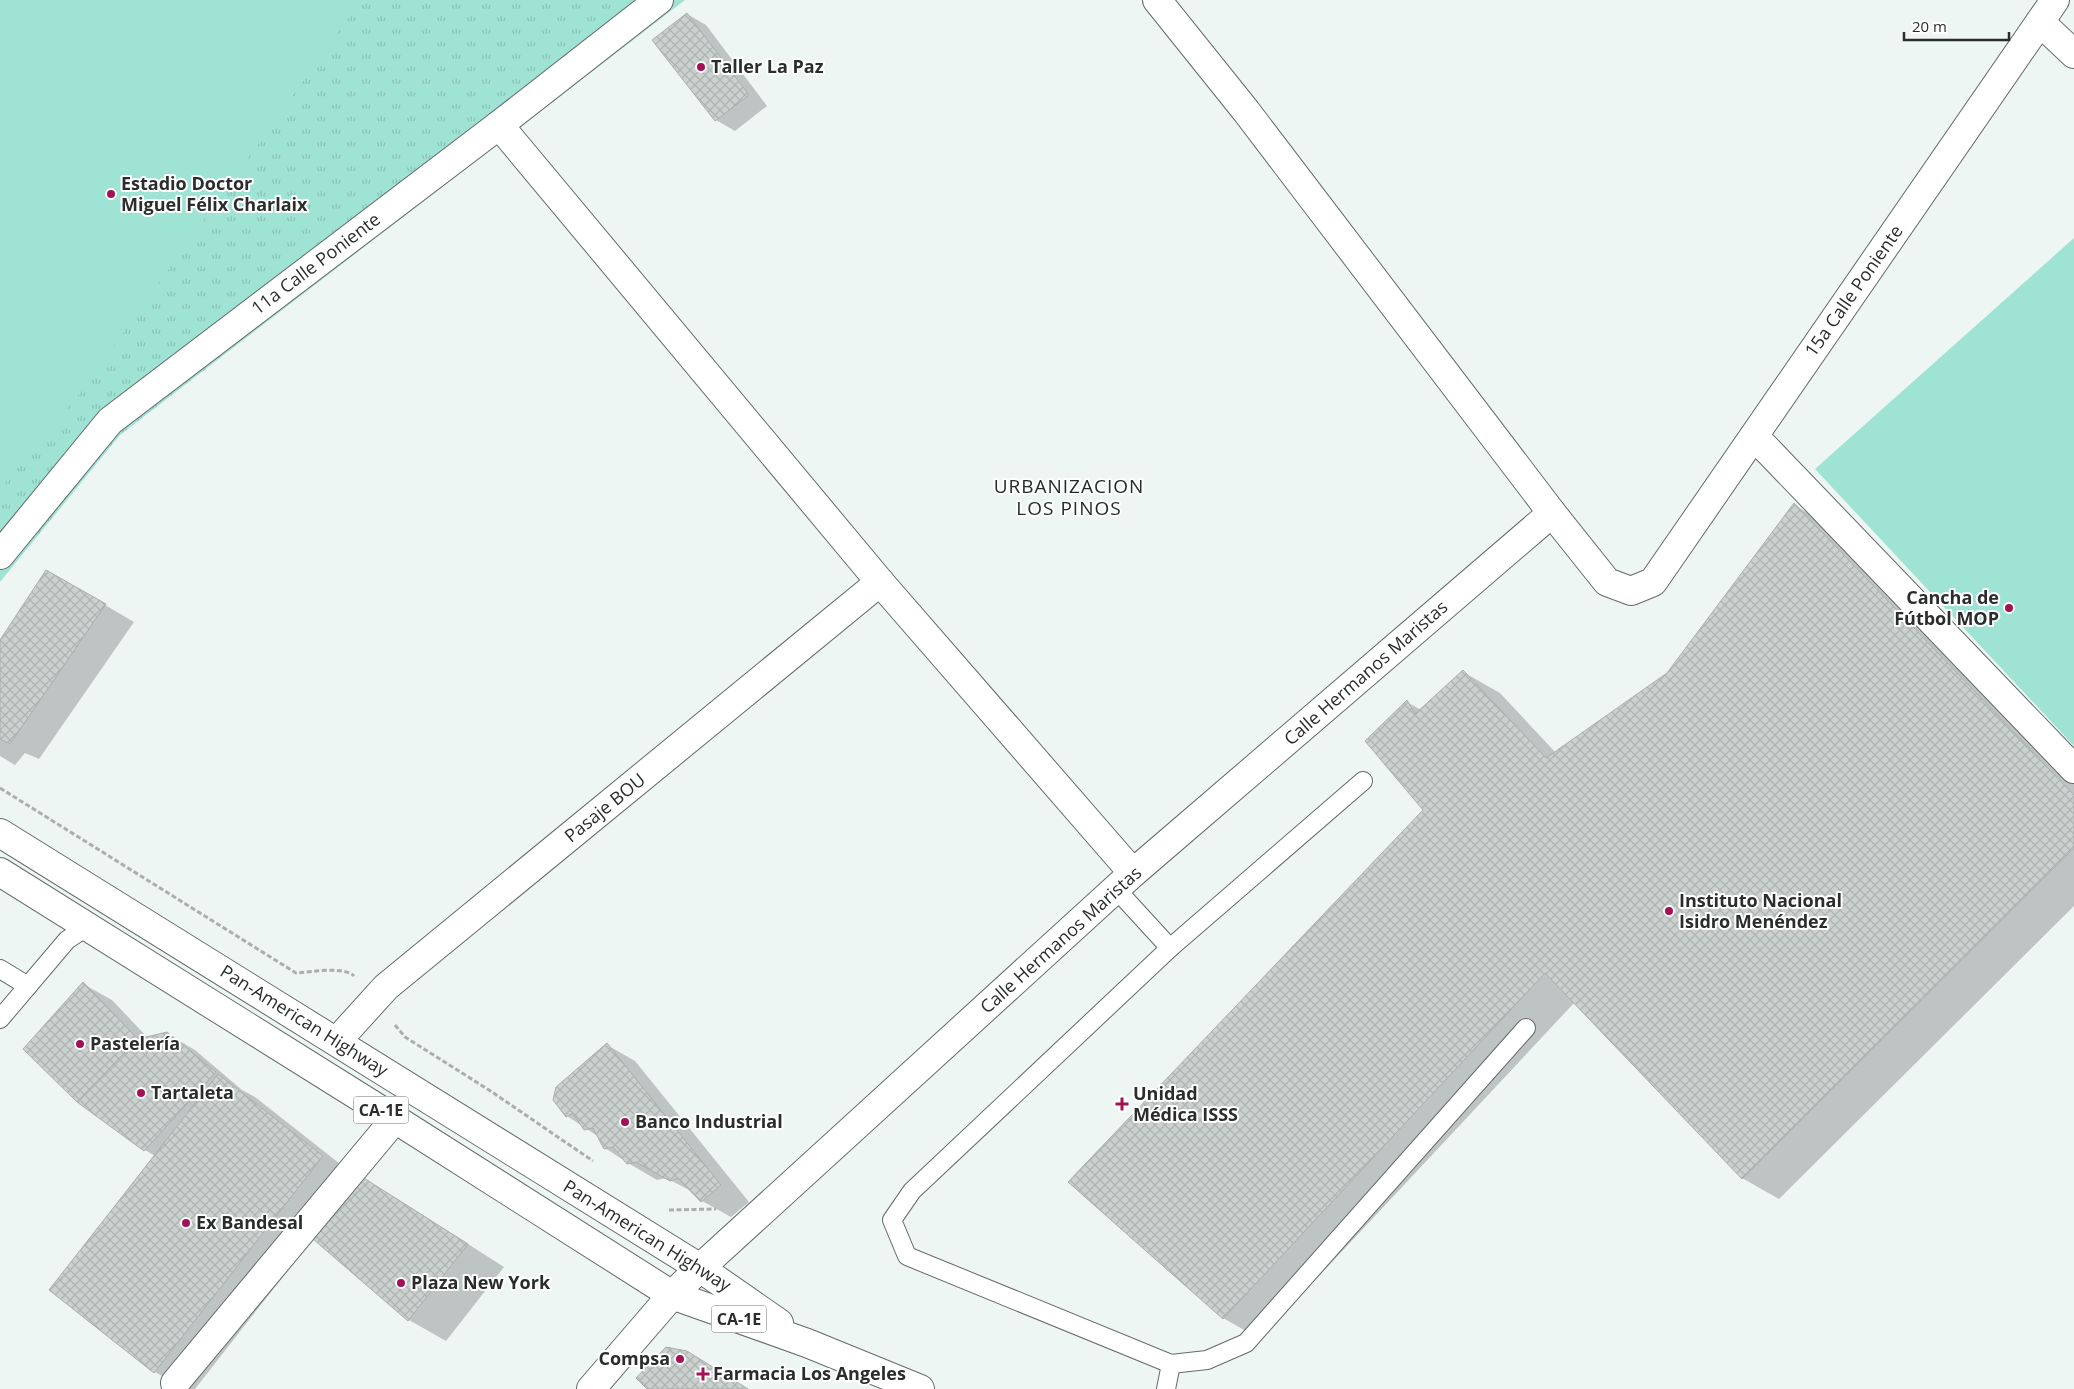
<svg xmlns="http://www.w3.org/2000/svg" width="2074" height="1389" viewBox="0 0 2074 1389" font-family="'Open Sans',sans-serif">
	<defs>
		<pattern id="grass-tufts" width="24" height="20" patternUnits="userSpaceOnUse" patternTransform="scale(1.25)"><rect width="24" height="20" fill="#9fe3d5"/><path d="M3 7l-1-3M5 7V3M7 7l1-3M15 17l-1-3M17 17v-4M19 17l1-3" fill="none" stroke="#89c3b7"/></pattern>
		<pattern id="building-cross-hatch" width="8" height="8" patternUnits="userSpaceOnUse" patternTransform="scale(1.25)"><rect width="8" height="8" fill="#cad1cf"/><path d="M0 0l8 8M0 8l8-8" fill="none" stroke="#aeb4b2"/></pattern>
	</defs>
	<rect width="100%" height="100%" fill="#eef6f4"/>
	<!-- grass -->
	<path fill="url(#grass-tufts)" d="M 0,0 L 685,0 L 120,435 L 0,582 Z"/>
	<!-- pitch -->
	<g fill="#9fe3d5">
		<path d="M 0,0 L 361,0 L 84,388 L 0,489 Z"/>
		<path d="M 2074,238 L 2074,746 L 1815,469 Z"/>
	</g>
	<!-- shadow -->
	<g fill="#0003">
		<path d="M 687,14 L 706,25 L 767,106 L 735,131 L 716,120 Z"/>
		<path d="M 1794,505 L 1831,526 L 2074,779 L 2074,906 L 1779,1199 L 1742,1178 L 1575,1002 L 1260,1339 L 1223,1318 L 1425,810 L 1407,702 L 1421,710 L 1463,672 L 1500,693 L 1556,753 L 1668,674 Z"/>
		<path d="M 47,571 L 134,622 L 39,759 L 25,753 L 15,765 L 0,756 L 0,642 Z"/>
		<path d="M 83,984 L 112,1000 L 148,1038 L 166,1033 L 195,1050 L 242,1090 L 255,1097 L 358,1178 L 396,1198 L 504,1267 L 446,1341 L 409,1320 L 313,1238 L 195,1389 L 185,1389 L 155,1372 L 51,1290 L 155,1156 L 145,1150 Z"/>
		<path d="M 607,1045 L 635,1061 L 749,1202 L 731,1217 L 702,1201 L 695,1193 L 666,1178 L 657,1180 L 628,1163 L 605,1148 L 599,1137 L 567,1116 Z"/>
	</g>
	<!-- building -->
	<g fill="url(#building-cross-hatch)" stroke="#a8b0ae">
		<path d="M 687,13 L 749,95 L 715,121 L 652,40 Z"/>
		<path d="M 1794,503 L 2074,795 L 2074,848 L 1742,1179 L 1545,973 L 1223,1319 L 1068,1182 L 1423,810 L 1365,741 L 1407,700 L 1415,714 L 1463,670 L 1546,758 L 1667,673 Z"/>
		<path d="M 46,570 L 106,604 L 10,744 L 0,739 L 0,640 Z"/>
		<path d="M 83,982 L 138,1039 L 77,1102 L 23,1049 Z"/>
		<path d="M 167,1032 L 216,1072 L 144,1151 L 77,1102 L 138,1039 Z"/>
		<path d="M 607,1043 L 721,1185 L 701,1202 L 678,1178 L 670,1181 L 636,1162 L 627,1164 L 613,1147 L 604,1149 L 593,1128 L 584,1130 L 573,1113 L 566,1117 L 553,1100 L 556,1087 Z"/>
		<path d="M 218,1074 L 323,1156 L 154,1373 L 49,1290 Z"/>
		<path d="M 359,1175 L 468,1244 L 408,1321 L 306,1233 Z"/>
		<path d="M 666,1347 L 687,1351 L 748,1389 L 647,1389 L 636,1378 Z"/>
	</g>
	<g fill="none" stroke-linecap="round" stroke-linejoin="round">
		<defs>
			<g id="lane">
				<path d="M 1363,781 L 1170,948 L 912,1191 L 892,1220 L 907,1256 L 1171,1364 L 1207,1360 L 1246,1343 L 1526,1028"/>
				<path d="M 1116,889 L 1170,948"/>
				<path d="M 0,969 L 28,986"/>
				<path d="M 0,1019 L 67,940 L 88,926"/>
				<path d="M 1166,1389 L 1171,1364"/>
			</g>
			<g id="street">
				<path d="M 1157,0 L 1246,111 L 1552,513 L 1607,582 L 1631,591 L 1653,582 L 2055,0"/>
				<path d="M 2040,22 L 2074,54"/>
				<path d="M 499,125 L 880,582 L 1133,873"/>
				<path d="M 1754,436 L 2074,769"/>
				<path d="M 337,1041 L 386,987 L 880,582"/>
				<path d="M 175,1383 L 395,1119"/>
				<path d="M 591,1389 L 672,1295 L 700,1268 L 1133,873 L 1552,513"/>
			</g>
			<path id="secondary" d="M 0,555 L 110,421 L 499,125 L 659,0"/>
			<g id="highway">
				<path d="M 0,833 L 700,1268 L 779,1323"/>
				<path d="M 0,872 L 395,1119 L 672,1295 L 807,1343 L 920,1389"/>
			</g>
		</defs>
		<!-- lane casing -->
		<use href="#lane" stroke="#646a69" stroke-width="20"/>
		<!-- street casing -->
		<use href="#street" stroke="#646a69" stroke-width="30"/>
		<!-- secondary casing -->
		<use href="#secondary" stroke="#646a69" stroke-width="30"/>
		<!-- highway casing -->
		<use href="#highway" stroke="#646a69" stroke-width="30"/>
		<!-- path -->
		<g stroke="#a9afad" stroke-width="3" stroke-dasharray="5 2.5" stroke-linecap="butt">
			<path d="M 0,788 L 296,973 C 310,972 344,966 354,976"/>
			<path d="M 395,1025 L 405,1037 L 489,1090 L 593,1161"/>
			<path d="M 669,1210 L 716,1209"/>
		</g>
		<!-- lane -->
		<use href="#lane" stroke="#fff" stroke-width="18"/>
		<!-- street -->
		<use href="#street" stroke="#fff" stroke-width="28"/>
		<!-- secondary -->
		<use href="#secondary" stroke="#fff" stroke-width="28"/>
		<!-- highway -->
		<use href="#highway" stroke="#fff" stroke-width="28"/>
	</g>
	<!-- markers -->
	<g fill="#a21156" stroke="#fff" stroke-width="2">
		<circle cx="701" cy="67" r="5"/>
		<circle cx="111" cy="194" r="5"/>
		<circle cx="2009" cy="608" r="5"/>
		<circle cx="1669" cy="911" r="5"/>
		<circle cx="80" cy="1044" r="5"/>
		<circle cx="141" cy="1093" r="5"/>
		<path d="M1119.5 1096.5h5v5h5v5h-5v5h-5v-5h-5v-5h5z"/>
		<circle cx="625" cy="1122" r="5"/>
		<circle cx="186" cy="1223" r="5"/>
		<circle cx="401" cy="1283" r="5"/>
		<circle cx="680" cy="1359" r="5"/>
		<path d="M700.5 1366.5h5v5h5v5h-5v5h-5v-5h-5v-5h5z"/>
	</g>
	<g text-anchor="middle" stroke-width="4" stroke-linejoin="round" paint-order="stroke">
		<!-- shield labels -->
		<g fill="#fff" stroke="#6a6c6b" stroke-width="1">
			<rect x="353.5" y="1096.5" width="55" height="27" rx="4"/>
			<rect x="711.5" y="1305.5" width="55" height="27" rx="4"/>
		</g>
		<g font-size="16" font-weight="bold" fill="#2a2d2c">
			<text x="381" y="1116">CA-1E</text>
			<text x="739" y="1325">CA-1E</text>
		</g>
		<!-- poi labels -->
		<g font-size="18" font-weight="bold" fill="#2a2d2c" stroke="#fff" text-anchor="start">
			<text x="711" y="73">Taller La Paz</text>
			<text x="121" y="190">Estadio Doctor<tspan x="121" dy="21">Miguel Félix Charlaix</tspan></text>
			<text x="1999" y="604" text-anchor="end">Cancha de<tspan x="1999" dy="21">Fútbol MOP</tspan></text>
			<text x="1679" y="907">Instituto Nacional<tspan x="1679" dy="21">Isidro Menéndez</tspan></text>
			<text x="90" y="1050">Pastelería</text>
			<text x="151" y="1099">Tartaleta</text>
			<text x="1133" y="1100">Unidad<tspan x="1133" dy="21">Médica ISSS</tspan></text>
			<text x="635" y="1128">Banco Industrial</text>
			<text x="196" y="1229">Ex Bandesal</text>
			<text x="411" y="1289">Plaza New York</text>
			<text x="670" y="1365" text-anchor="end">Compsa</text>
			<text x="713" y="1380">Farmacia Los Angeles</text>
		</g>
		<!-- street labels -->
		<g font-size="18" fill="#2a2d2c" stroke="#fff">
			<text transform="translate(316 264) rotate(-37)" y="6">11a Calle Poniente</text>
			<text transform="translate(1854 291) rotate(-55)" y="6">15a Calle Poniente</text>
			<text transform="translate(1366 673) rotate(-41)" y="6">Calle Hermanos Maristas</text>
			<text transform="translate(605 808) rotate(-39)" y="6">Pasaje BOU</text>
			<text transform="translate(1061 940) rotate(-42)" y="6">Calle Hermanos Maristas</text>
			<text transform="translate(304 1021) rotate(32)" y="6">Pan-American Highway</text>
			<text transform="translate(647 1236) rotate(32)" y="6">Pan-American Highway</text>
		</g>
		<!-- neighbourhood labels -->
		<g font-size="19" letter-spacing="1" fill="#252b2a" stroke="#fff">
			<text x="1069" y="493">URBANIZACION<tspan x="1069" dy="22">LOS PINOS</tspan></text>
		</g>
	</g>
	<!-- scale -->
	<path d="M1904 32v8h105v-8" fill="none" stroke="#2a2d2c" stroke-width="2.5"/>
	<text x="1912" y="32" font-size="15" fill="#2a2d2c" stroke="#ffffff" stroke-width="4" paint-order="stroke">20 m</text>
</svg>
